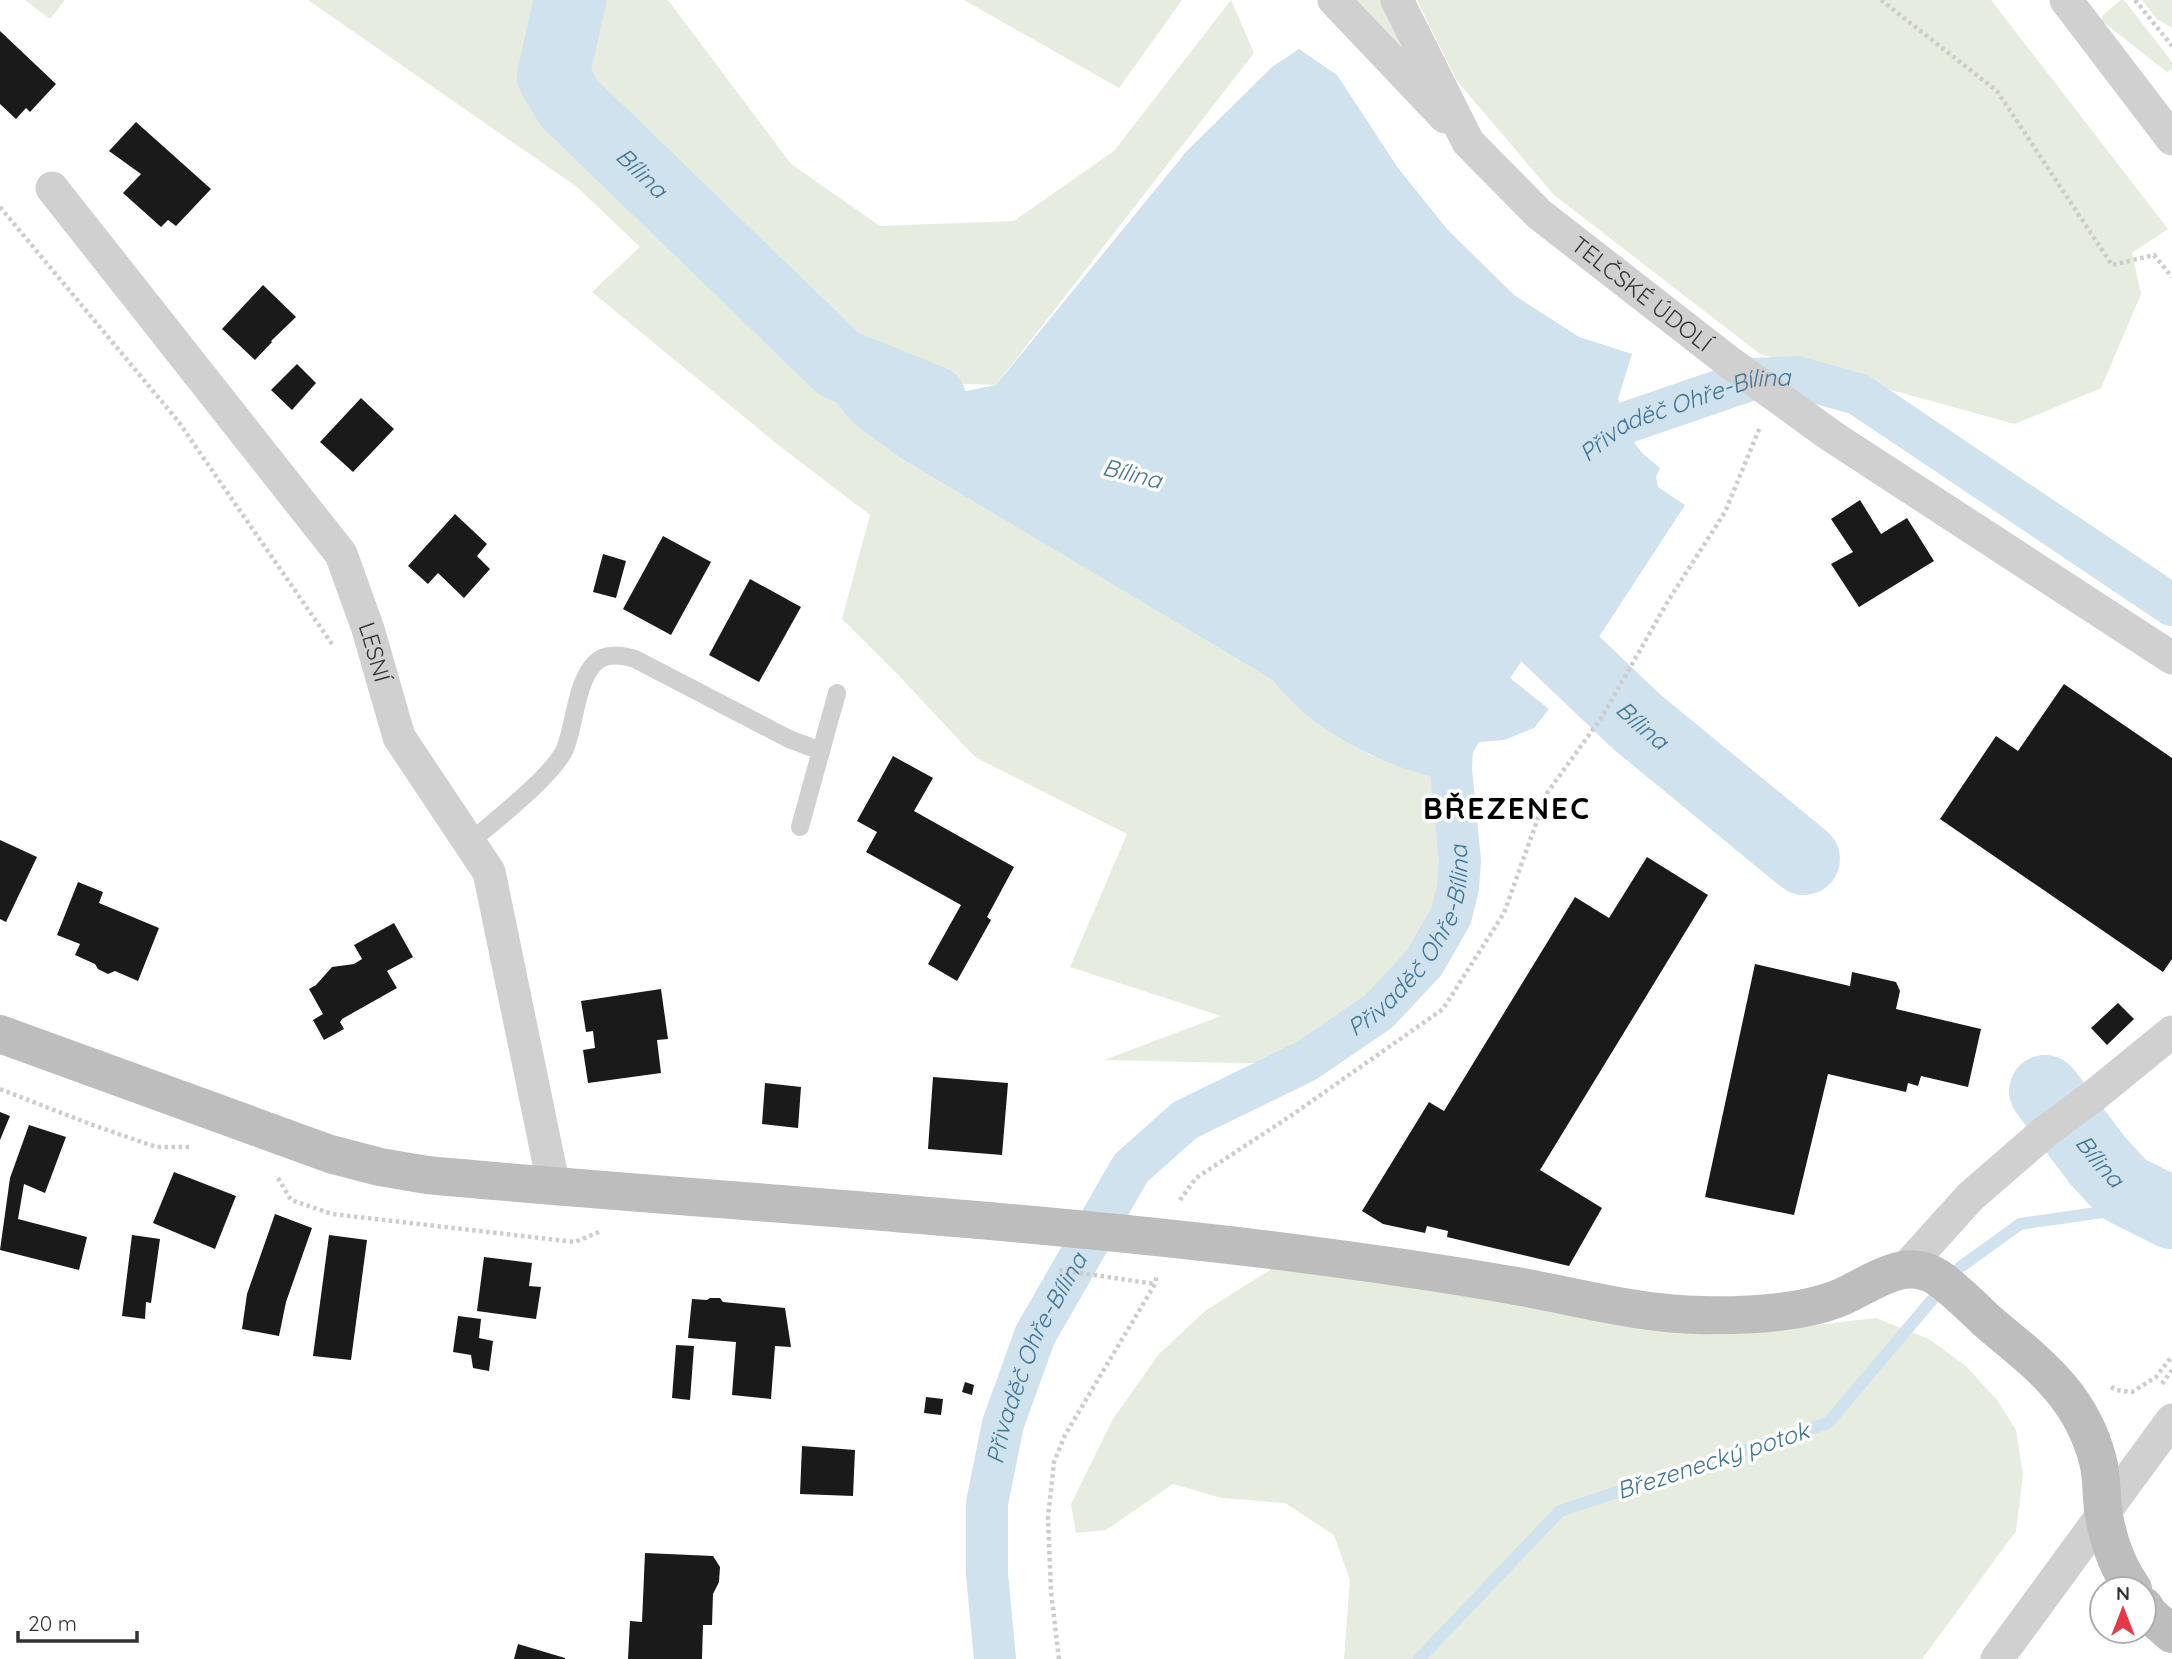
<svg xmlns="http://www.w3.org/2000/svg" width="2172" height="1659" viewBox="0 0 2172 1659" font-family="Quicksand,sans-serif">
	<rect width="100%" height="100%" fill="#fff"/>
	<!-- green -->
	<g fill="#e6ecdf">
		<path d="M 25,0 L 65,0 L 50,19 Z"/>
		<path d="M 308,0 L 668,0 L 791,164 L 880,226 L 1014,221 L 1114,151 L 1231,0 L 1254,53 L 996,385 L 934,383 L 1270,678 L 1311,719 L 1370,755 L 1444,780 L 1452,846 L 1451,884 L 1443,910 L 1405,971 L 1368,1010 L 1284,1064 L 1104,1060 L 1221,1016 L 1070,967 L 1127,834 L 975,757 L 902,679 L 842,619 L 870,515 L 777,444 L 592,292 L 640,247 L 577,187 Z"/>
		<path d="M 964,0 L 1182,0 L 1119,88 Z"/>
		<path d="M 1357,0 L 1384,0 L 1406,54 Z"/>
		<path d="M 1417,0 L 1991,0 L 2168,229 L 2132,253 L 2141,294 L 2101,388 L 2015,424 L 1760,354 L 1554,195 L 1457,81 Z"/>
		<path d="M 2121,0 L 2124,0 L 2172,62 L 2172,69 L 2167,72 L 2102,21 L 2102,16 Z"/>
		<path d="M 2142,0 L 2172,0 L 2172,28 L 2157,19 Z"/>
		<path d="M 1273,1268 L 1791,1328 L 1876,1318 L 1929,1339 L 1966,1366 L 1997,1400 L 2016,1430 L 2023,1474 L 2016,1531 L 1922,1659 L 1344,1659 L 1350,1580 L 1334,1535 L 1285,1503 L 1222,1498 L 1173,1484 L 1106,1530 L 1076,1533 L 1071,1504 L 1113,1419 L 1159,1354 L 1205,1311 Z"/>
	</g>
	<!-- water -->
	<path fill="#cfe2ee" d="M 1299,49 L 1337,75 L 1398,168 L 1447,229 L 1514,295 L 1579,337 L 1632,354 L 1618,399 L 1631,439 L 1643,454 L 1660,468 L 1656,477 L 1658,487 L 1685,505 L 1597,640 L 1492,555 L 1469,578 L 1568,682 L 1565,686 L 1524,658 L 1510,678 L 1549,709 L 1534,728 L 1504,740 L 1479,742 L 1458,778 C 1417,782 1346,745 1313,720 C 1297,709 1284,692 1270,678 L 901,458 L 853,423 L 829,393 L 839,364 L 863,343 L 901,351 L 934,383 L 961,392 L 996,385 L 1186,152 L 1272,67 Z"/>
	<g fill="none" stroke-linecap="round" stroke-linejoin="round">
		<!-- stream -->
		<path stroke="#cfe2ee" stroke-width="12" d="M 1419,1659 L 1560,1511 L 1828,1423 L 1959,1268 L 2020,1224 L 2152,1205"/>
		<!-- canal -->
		<g stroke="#cfe2ee" stroke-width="42">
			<path id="s1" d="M 1580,459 L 1625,423 L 1753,379 L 1796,377 L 1858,394 L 2172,605"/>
			<path id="s2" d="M 995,1659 L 987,1574 L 987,1503 L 1003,1424 L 1035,1335 L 1131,1168 L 1185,1120 L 1306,1061 L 1378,1012 L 1424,963 L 1451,916 L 1458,888 L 1460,861 L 1451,770 L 1453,723"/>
		</g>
		<!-- river -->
		<g stroke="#cfe2ee" stroke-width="72">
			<path id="s3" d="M 570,0 L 553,76 L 569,103 L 839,364 L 931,401"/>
			<path id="s4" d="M 1388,537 L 1463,556 L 1637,722 L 1804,859"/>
			<path id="s5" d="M 2045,1091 L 2098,1161 L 2124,1189 L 2172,1213"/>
		</g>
	</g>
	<!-- building -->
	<g fill="#1a1a1a">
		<path d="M 0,31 L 56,84 L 30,112 L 26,108 L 16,119 L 0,104 Z"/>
		<path d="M 136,122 L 211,189 L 176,226 L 168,220 L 161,227 L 123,193 L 141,174 L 109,151 Z"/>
		<path d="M 263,285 L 296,317 L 271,341 L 272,342 L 255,360 L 222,329 Z"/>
		<path d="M 297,364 L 316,383 L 292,410 L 271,390 Z"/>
		<path d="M 361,398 L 394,429 L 353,472 L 320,442 Z"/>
		<path d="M 1860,500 L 1881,534 L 1907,518 L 1934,561 L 1859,607 L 1831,564 L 1853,552 L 1831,519 Z"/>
		<path d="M 455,514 L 487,544 L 477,556 L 490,569 L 464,598 L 438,573 L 428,584 L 408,566 Z"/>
		<path d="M 663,536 L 711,562 L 671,635 L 623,609 Z"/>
		<path d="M 603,554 L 626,561 L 616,598 L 593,592 Z"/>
		<path d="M 750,579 L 801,607 L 759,682 L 709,655 Z"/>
		<path d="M 2064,684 L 2172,758 L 2172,959 L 2163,972 L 1940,819 L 1996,736 L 2018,751 Z"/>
		<path d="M 893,756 L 933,778 L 914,811 L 1014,867 L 987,917 L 991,920 L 957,981 L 928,964 L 961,905 L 866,852 L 877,832 L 857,821 Z"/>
		<path d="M 0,840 L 37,857 L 6,922 L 0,919 Z"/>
		<path d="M 1647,857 L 1708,895 L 1540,1170 L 1602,1208 L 1569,1266 L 1447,1237 L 1448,1231 L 1427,1226 L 1425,1233 L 1383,1224 L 1362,1211 L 1429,1102 L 1444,1111 L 1575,897 L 1609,918 Z"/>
		<path d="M 78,882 L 103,892 L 99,903 L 159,928 L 138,981 L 115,971 L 108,974 L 98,969 L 95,964 L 75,955 L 80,944 L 57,935 Z"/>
		<path d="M 394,923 L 413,957 L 387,971 L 397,988 L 342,1019 L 340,1022 L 344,1029 L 324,1040 L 313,1020 L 323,1014 L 309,989 L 316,985 L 332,967 L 354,964 L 362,959 L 354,945 Z"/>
		<path d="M 1755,964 L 1850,986 L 1852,972 L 1896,982 L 1900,991 L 1896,1009 L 1981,1029 L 1968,1087 L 1921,1076 L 1918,1086 L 1908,1083 L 1906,1092 L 1828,1074 L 1794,1215 L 1705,1197 Z"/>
		<path d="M 661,989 L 668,1039 L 657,1040 L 661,1073 L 588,1083 L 583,1050 L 595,1048 L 593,1031 L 586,1032 L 581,1001 Z"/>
		<path d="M 2118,1003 L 2134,1019 L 2107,1045 L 2091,1028 Z"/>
		<path d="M 933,1077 L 1008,1083 L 1002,1155 L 928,1149 Z"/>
		<path d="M 765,1083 L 801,1087 L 798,1128 L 762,1124 Z"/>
		<path d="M 0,1112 L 10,1116 L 0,1140 Z"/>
		<path d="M 29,1125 L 66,1137 L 45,1193 L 24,1184 L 18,1219 L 87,1237 L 79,1270 L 0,1250 L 10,1178 Z"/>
		<path d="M 174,1172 L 236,1196 L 215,1249 L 153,1223 Z"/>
		<path d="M 275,1214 L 312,1228 L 286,1302 L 279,1336 L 242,1329 L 247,1294 Z"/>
		<path d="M 132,1235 L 160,1239 L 151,1303 L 146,1302 L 145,1319 L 122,1316 Z"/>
		<path d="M 329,1235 L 367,1240 L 351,1360 L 313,1356 Z"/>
		<path d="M 484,1257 L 532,1263 L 529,1286 L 541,1287 L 536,1319 L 477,1311 Z"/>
		<path d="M 710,1298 L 720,1298 L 723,1302 L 785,1308 L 791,1347 L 775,1346 L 771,1399 L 732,1395 L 736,1342 L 688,1338 L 692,1299 L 707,1300 Z"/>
		<path d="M 458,1316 L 481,1319 L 479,1338 L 493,1341 L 489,1371 L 473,1368 L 471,1355 L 453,1352 Z"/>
		<path d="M 676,1345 L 694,1346 L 690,1400 L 672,1398 Z"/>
		<path d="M 965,1382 L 974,1385 L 972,1395 L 962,1392 Z"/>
		<path d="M 926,1397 L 943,1399 L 941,1415 L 924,1413 Z"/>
		<path d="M 802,1446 L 855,1450 L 853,1496 L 800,1494 Z"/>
		<path d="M 645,1553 L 713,1556 L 720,1567 L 719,1582 L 713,1594 L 712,1625 L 703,1625 L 702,1659 L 628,1659 L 630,1621 L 642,1622 Z"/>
		<path d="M 518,1644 L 565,1658 L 565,1659 L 514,1659 Z"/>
	</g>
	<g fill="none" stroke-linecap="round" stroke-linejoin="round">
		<!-- path -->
		<g stroke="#cdcdcd" stroke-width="4.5" stroke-dasharray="3.5 3.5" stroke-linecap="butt">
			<path d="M 1881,0 L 1997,91 L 2112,265 L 2154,255 L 2172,277"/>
			<path d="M 2135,0 L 2172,46"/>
			<path d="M 0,207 L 178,421 L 332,644"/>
			<path d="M 0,1089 L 90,1124 L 156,1147 L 191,1147"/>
			<path d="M 278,1178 L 291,1200 L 332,1214 L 575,1242 L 601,1231"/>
			<path d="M 1180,1200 L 1196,1178 L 1292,1115 L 1443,1009 L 1504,913 L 1547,793 L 1602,717 L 1668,601 L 1725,512 L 1760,427"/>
			<path d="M 1059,1270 L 1155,1284"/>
			<path d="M 2162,1384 L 2172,1370"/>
			<path d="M 2111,1387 L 2116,1390 L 2132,1392 L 2156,1377 L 2172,1356"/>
			<path d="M 1059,1659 L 1051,1592 L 1048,1518 L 1054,1462 L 1065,1435 L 1155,1284 L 1157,1275"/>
		</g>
		<!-- lane -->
		<g stroke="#d0d0d0" stroke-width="18">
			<path d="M 800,827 L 837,693"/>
			<path d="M 469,843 C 494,821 552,777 565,749 C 575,724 576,682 595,663 C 606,652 622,655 635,659 L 789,739 L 821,751"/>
		</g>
		<!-- street -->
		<g stroke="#d0d0d0" stroke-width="33">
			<path d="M 1334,0 L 1445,117"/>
			<path id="s6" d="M 1397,0 L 1468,142 L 1539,214 L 1729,362 L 1833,437 L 2172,658"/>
			<path d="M 2066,0 L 2172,139"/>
			<path id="s7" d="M 52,188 L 341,554 L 368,629 L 399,737 L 489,872 L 554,1187"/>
			<path d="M 1905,1269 L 1970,1197 L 2046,1131 L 2091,1098 L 2172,1032"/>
			<path d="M 1997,1659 L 2172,1420"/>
		</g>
		<!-- secondary -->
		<g stroke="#bdbdbd" stroke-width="38">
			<path d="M 0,1034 L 330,1154 L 380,1167 L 427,1175 C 711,1201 996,1216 1279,1251 C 1358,1261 1438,1272 1516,1286 C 1563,1294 1611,1307 1658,1312 C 1708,1318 1793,1317 1839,1298 C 1869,1286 1903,1255 1937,1277 C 1955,1289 1971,1306 1987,1321 C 2037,1363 2081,1394 2098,1461 C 2102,1476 2101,1493 2103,1509 C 2107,1537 2116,1565 2133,1589"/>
			<path d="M 2144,1606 L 2150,1615 L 2172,1634"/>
		</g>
	</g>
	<g text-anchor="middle" stroke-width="7" stroke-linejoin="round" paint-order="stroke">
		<!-- street labels -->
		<g font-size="23" fill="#333" stroke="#fff">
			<text dy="8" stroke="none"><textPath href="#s6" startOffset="390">TELČSKÉ ÚDOLÍ</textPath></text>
			<text dy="8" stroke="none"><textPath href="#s7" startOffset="570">LESNÍ</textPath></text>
		</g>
		<!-- water labels -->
		<g font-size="24" font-style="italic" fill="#3f7597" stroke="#fff">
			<text dy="8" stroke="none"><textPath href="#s3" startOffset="210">Bílina</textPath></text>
			<text dy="8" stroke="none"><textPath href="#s1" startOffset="117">Přivaděč Ohře-Bílina</textPath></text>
			<text transform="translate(1132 474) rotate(14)" y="8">Bílina</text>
			<text dy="8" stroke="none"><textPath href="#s4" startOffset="324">Bílina</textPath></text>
			<text dy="8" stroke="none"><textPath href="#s2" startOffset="898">Přivaděč Ohře-Bílina</textPath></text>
			<text dy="8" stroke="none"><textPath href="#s5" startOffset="89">Bílina</textPath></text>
			<text dy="8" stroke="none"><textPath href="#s2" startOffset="310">Přivaděč Ohře-Bílina</textPath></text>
			<text transform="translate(1713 1461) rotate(-18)" y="8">Březenecký potok</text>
		</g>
		<!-- district labels -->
		<g font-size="30" font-weight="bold" letter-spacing="2" fill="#000" stroke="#fff">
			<text x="1507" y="819">BŘEZENEC</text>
		</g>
	</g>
	<!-- north arrow -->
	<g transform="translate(2123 1610)"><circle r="33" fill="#ffffff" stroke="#adadad" stroke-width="2"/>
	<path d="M0-5L12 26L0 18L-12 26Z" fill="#e63946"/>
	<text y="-10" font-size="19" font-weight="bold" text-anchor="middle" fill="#333333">N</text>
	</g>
	<!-- scale -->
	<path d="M18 1631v10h119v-10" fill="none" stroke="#333333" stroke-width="3.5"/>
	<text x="28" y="1631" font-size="21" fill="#333333" stroke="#ffffff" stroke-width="5" paint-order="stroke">20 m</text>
</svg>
